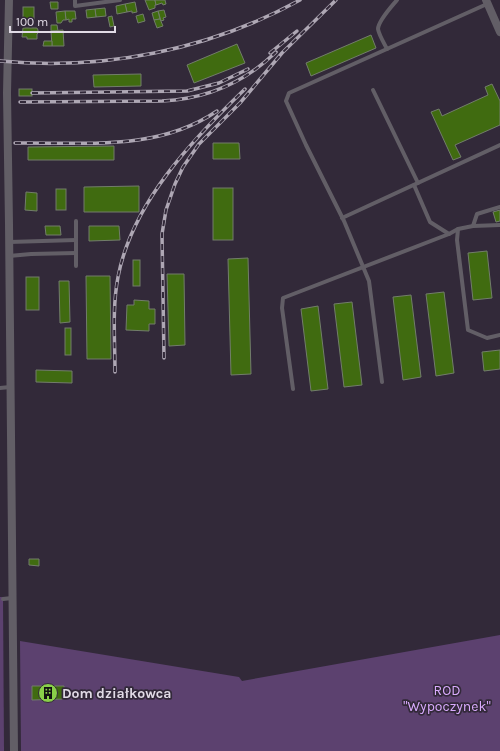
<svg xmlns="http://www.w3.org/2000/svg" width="500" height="751" viewBox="0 0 500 751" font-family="Karla,sans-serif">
	<rect width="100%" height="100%" fill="#322939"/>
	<!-- green -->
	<g fill="#5c416f">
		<path d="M 0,597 L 3,597 L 4,751 L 0,751 Z"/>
		<path d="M 500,635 L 500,751 L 21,751 L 20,641 L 239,677 L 242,681 Z"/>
	</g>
	<!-- building -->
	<g fill="#406b10" stroke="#727d6b">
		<path d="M 145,0 L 155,0 L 156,5 L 155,5 L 155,8 L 149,10 Z"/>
		<path d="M 155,0 L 165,0 L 166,4 L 163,5 L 162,3 L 156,5 Z"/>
		<path d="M 50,2 L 58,2 L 58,9 L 51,9 Z"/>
		<path d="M 135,2 L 137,12 L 132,13 L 132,11 L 127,12 L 125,4 Z"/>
		<path d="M 125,4 L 127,12 L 117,14 L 116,6 Z"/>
		<rect x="23" y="7" width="11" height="12"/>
		<path d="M 105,8 L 106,16 L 96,17 L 95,9 Z"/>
		<path d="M 95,9 L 96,17 L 87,18 L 86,10 Z"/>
		<path d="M 164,10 L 166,17 L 163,18 L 164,20 L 161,21 L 158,11 Z"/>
		<path d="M 65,11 L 75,11 L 76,19 L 72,19 L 72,22 L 69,22 L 69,19 L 66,20 Z"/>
		<path d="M 65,11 L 66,20 L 63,20 L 61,23 L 57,23 L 56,12 Z"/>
		<path d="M 158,11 L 160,19 L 154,20 L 152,13 Z"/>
		<path d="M 143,14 L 145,21 L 138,23 L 136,16 Z"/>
		<path d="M 112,16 L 114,26 L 110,27 L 108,17 Z"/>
		<path d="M 160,19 L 163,26 L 157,28 L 154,20 Z"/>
		<path d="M 51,25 L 57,25 L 58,31 L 51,31 Z"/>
		<path d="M 23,28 L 37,28 L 38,30 L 38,33 L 37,34 L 37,39 L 27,39 L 27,37 L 22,37 Z"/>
		<path d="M 63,30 L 64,46 L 52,46 L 51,31 Z"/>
		<path d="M 371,35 L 376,48 L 311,76 L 306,63 Z"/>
		<path d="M 44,41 L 52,41 L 52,46 L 43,46 Z"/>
		<path d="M 237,44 L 245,63 L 194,83 L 187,65 Z"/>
		<path d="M 141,74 L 141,86 L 94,87 L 93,75 Z"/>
		<path d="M 492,84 L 500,101 L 500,125 L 455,145 L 461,157 L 453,160 L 431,112 L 439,109 L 442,116 L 488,95 L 485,87 Z"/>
		<rect x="19" y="89" width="13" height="7"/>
		<path d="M 213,143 L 239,143 L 240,159 L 213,159 Z"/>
		<path d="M 114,146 L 114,160 L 28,160 L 28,147 Z"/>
		<path d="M 139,186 L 139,212 L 84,212 L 84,187 Z"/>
		<rect x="213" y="188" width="20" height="52"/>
		<rect x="56" y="189" width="10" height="21"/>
		<path d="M 26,192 L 37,193 L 37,211 L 25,210 Z"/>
		<path d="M 500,210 L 500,221 L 496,222 L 493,212 Z"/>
		<path d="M 45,226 L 60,226 L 61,235 L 46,235 Z"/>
		<path d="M 89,226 L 119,226 L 120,240 L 89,241 Z"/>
		<path d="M 487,251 L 492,298 L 473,300 L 468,253 Z"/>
		<path d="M 248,258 L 251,374 L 231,375 L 228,259 Z"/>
		<rect x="133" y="260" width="7" height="26"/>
		<path d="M 167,274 L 184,274 L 185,345 L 169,346 Z"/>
		<path d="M 86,276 L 110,276 L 111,359 L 87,359 Z"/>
		<rect x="26" y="277" width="13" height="33"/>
		<path d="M 59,281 L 69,281 L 70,322 L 60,323 Z"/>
		<path d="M 444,292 L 454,373 L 436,376 L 426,294 Z"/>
		<path d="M 411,295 L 421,377 L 403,380 L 393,297 Z"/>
		<path d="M 134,300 L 149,301 L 149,309 L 155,309 L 155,324 L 149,324 L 149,331 L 126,330 L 127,305 L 134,305 Z"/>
		<path d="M 352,302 L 362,385 L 344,387 L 334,304 Z"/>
		<path d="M 318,306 L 328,389 L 311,391 L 301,309 Z"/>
		<rect x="65" y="328" width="6" height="27"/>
		<path d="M 500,350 L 500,369 L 484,371 L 482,352 Z"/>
		<path d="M 36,370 L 72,371 L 72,383 L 36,382 Z"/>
		<path d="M 29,559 L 39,559 L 39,566 L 29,565 Z"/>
		<path d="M 32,686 L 64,686 L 64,699 L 32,700 Z"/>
	</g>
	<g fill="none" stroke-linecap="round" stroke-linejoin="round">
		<!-- service -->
		<g stroke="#625e66" stroke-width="4">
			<path d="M 75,0 L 75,6 L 120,0"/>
			<path d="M 387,49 C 384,43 379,35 378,29 C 378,21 392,6 397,0"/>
			<path d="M 373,90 L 418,183"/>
			<path d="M 414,185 L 430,222 L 449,234"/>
			<path d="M 342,218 L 500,145"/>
			<path d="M 76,221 L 76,266"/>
			<path d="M 473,226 L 500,225"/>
			<path d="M 458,229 L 457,240 L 468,330 L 487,338 L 500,335"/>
			<path d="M 9,242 L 76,240"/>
			<path d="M 9,256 L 31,254 L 76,253"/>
			<path d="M 382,382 L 369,281 L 344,221 L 306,145 L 286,101 L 289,93 L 487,4"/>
			<path d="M 0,388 L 10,387"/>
			<path d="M 293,389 L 282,308 L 283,298 L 449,234 L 458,229 L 473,226 L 477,214 L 500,207"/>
			<path d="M 3,599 L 12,598"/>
		</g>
		<!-- minor -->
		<g stroke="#625e66" stroke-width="8">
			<path d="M 9,0 L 7,93 L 9,224 L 14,751"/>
			<path d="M 486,0 L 500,32"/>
		</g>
		<defs>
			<g id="rail">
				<path d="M 270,53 L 297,31"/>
				<path d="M 0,61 C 103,71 209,50 300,0"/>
				<path d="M 32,93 L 187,91 L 219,83 L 248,69"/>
				<path d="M 20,102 L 162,101 C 206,99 244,83 276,52"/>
				<path d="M 15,143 C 84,142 157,152 217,111"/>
				<path d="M 164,358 L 162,234 L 166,210 L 175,184 L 183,167 L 199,144 L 240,103 L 282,53 L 336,0"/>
				<path d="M 115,372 C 115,341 112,308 118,277 C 132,203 192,140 245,89"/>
			</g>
		</defs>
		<!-- rail casing -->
		<use href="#rail" stroke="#aea7b4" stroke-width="3.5"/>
		<!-- rail -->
		<use href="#rail" stroke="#322939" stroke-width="2" stroke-dasharray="6" stroke-linecap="butt"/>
	</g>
	<!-- icons -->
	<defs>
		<symbol id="building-disc" viewBox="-11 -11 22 22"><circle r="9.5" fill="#89cf49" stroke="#322939"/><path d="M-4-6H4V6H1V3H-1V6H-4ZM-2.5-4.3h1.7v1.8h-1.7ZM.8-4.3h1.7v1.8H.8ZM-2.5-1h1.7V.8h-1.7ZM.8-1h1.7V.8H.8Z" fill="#111"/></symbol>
	</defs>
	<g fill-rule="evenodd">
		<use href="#building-disc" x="37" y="682" width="22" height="22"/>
	</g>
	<g text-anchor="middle" stroke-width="3.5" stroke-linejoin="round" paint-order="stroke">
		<!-- park labels -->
		<g font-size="14" fill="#daabfe" stroke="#322939">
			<text x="447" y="695">ROD<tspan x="447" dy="16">"Wypoczynek"</tspan></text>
		</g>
		<!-- poi labels -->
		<g font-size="14" font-weight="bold" fill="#e1dbe6" stroke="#322939" text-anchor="start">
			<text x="62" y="698">Dom działkowca</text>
		</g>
	</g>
	<!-- scale -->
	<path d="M10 26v6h105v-6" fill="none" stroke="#e1dbe6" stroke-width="2"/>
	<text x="16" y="26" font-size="12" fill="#e1dbe6" stroke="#322939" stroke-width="3" paint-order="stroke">100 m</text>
</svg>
